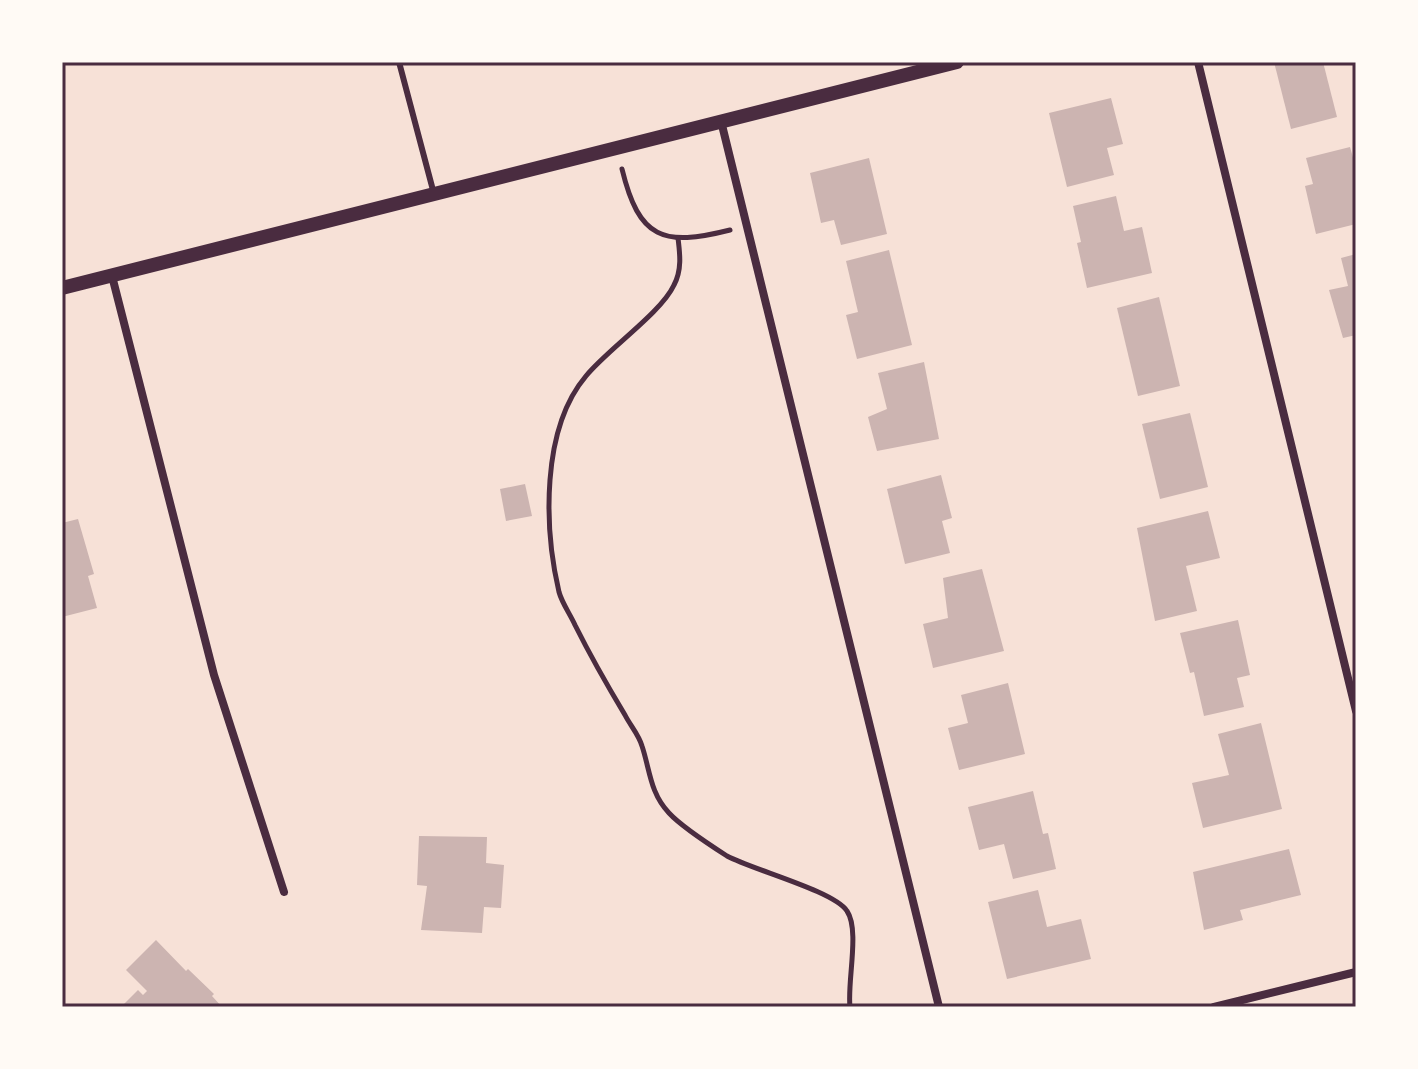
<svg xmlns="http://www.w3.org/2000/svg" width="1418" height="1069" viewBox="0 0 1418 1069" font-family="Figtree,sans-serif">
	<rect width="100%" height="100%" fill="#f7e1d7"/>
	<!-- building -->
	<g fill="#ccb4b1">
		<path d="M 1274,62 L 1323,62 L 1337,117 L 1291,129 Z"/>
		<path d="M 1111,98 L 1123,144 L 1107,148 L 1114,175 L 1067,187 L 1049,113 Z"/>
		<path d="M 1350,147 L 1356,168 L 1356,224 L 1316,234 L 1305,186 L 1313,184 L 1306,158 Z"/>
		<path d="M 869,158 L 887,234 L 841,245 L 834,220 L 821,223 L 810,173 Z"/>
		<path d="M 1116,196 L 1124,231 L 1142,227 L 1152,273 L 1087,288 L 1077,243 L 1081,242 L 1073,206 Z"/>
		<path d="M 889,250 L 912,345 L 857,359 L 846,315 L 858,312 L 846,261 Z"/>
		<path d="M 1356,254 L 1356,335 L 1343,338 L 1329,290 L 1348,286 L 1341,258 Z"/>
		<path d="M 1159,297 L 1180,386 L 1138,396 L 1117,308 Z"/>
		<path d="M 924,362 L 939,439 L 877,451 L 868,417 L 887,409 L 878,373 Z"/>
		<path d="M 1190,413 L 1208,487 L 1160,499 L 1142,424 Z"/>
		<path d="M 941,475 L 952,518 L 942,521 L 950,553 L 905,564 L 887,489 Z"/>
		<path d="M 525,484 L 532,516 L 506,521 L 500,489 Z"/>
		<path d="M 1208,511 L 1220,558 L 1186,566 L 1197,611 L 1155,621 L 1137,528 Z"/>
		<path d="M 78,519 L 94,574 L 88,576 L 97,608 L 62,617 L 62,523 Z"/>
		<path d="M 982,569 L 1004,651 L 933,668 L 923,624 L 948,618 L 943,578 Z"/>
		<path d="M 1238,620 L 1250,675 L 1237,678 L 1244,707 L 1204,716 L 1194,672 L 1190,673 L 1180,633 Z"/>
		<path d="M 1008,683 L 1025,754 L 959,770 L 948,728 L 968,723 L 961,695 Z"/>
		<path d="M 1261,723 L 1282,809 L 1203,828 L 1192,783 L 1229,775 L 1218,734 Z"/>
		<path d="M 1033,791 L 1043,834 L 1048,833 L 1056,869 L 1013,879 L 1004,844 L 979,850 L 968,807 Z"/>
		<path d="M 419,836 L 487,837 L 486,863 L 504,865 L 501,908 L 484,907 L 482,933 L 421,930 L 427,886 L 417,885 Z"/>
		<path d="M 1289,849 L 1301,895 L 1240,910 L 1243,920 L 1204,930 L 1193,872 Z"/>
		<path d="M 1038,890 L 1047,927 L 1081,919 L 1091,959 L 1007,979 L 988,902 Z"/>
		<path d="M 156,940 L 186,971 L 188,969 L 214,994 L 212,996 L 222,1007 L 121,1007 L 138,990 L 143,995 L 147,991 L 126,970 Z"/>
	</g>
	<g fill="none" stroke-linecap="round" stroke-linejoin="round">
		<!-- path -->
		<g stroke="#4a2c40" stroke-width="5">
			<path d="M 622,169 C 639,239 663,247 730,230"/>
			<path d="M 678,238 C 680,254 682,270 674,285 C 661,313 608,349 586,376 C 541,429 544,528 559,592 C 562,603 570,614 575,625 C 590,655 607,685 625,715 C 630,725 639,735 642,746 C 650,770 650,793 669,813 C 680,825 713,847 727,856 C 753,870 834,891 847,911 C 860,930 847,982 850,1007"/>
		</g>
		<!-- service -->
		<path stroke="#4a2c40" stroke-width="6" d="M 399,62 L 434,194"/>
		<!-- minor -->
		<g stroke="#4a2c40" stroke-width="8">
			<path d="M 1198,62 L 1356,711"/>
			<path d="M 721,121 L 939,1007"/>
			<path d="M 112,276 L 214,675 L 284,892"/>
			<path d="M 1214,1007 L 1356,972"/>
		</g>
		<!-- tertiary -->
		<path stroke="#4a2c40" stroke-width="14" d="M 62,288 L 957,62"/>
	</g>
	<!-- border -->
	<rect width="1418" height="1069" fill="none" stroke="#fffaf5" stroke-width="128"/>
	<rect x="64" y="64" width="1290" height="941" fill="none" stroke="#4a2c40" stroke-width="3"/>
</svg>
